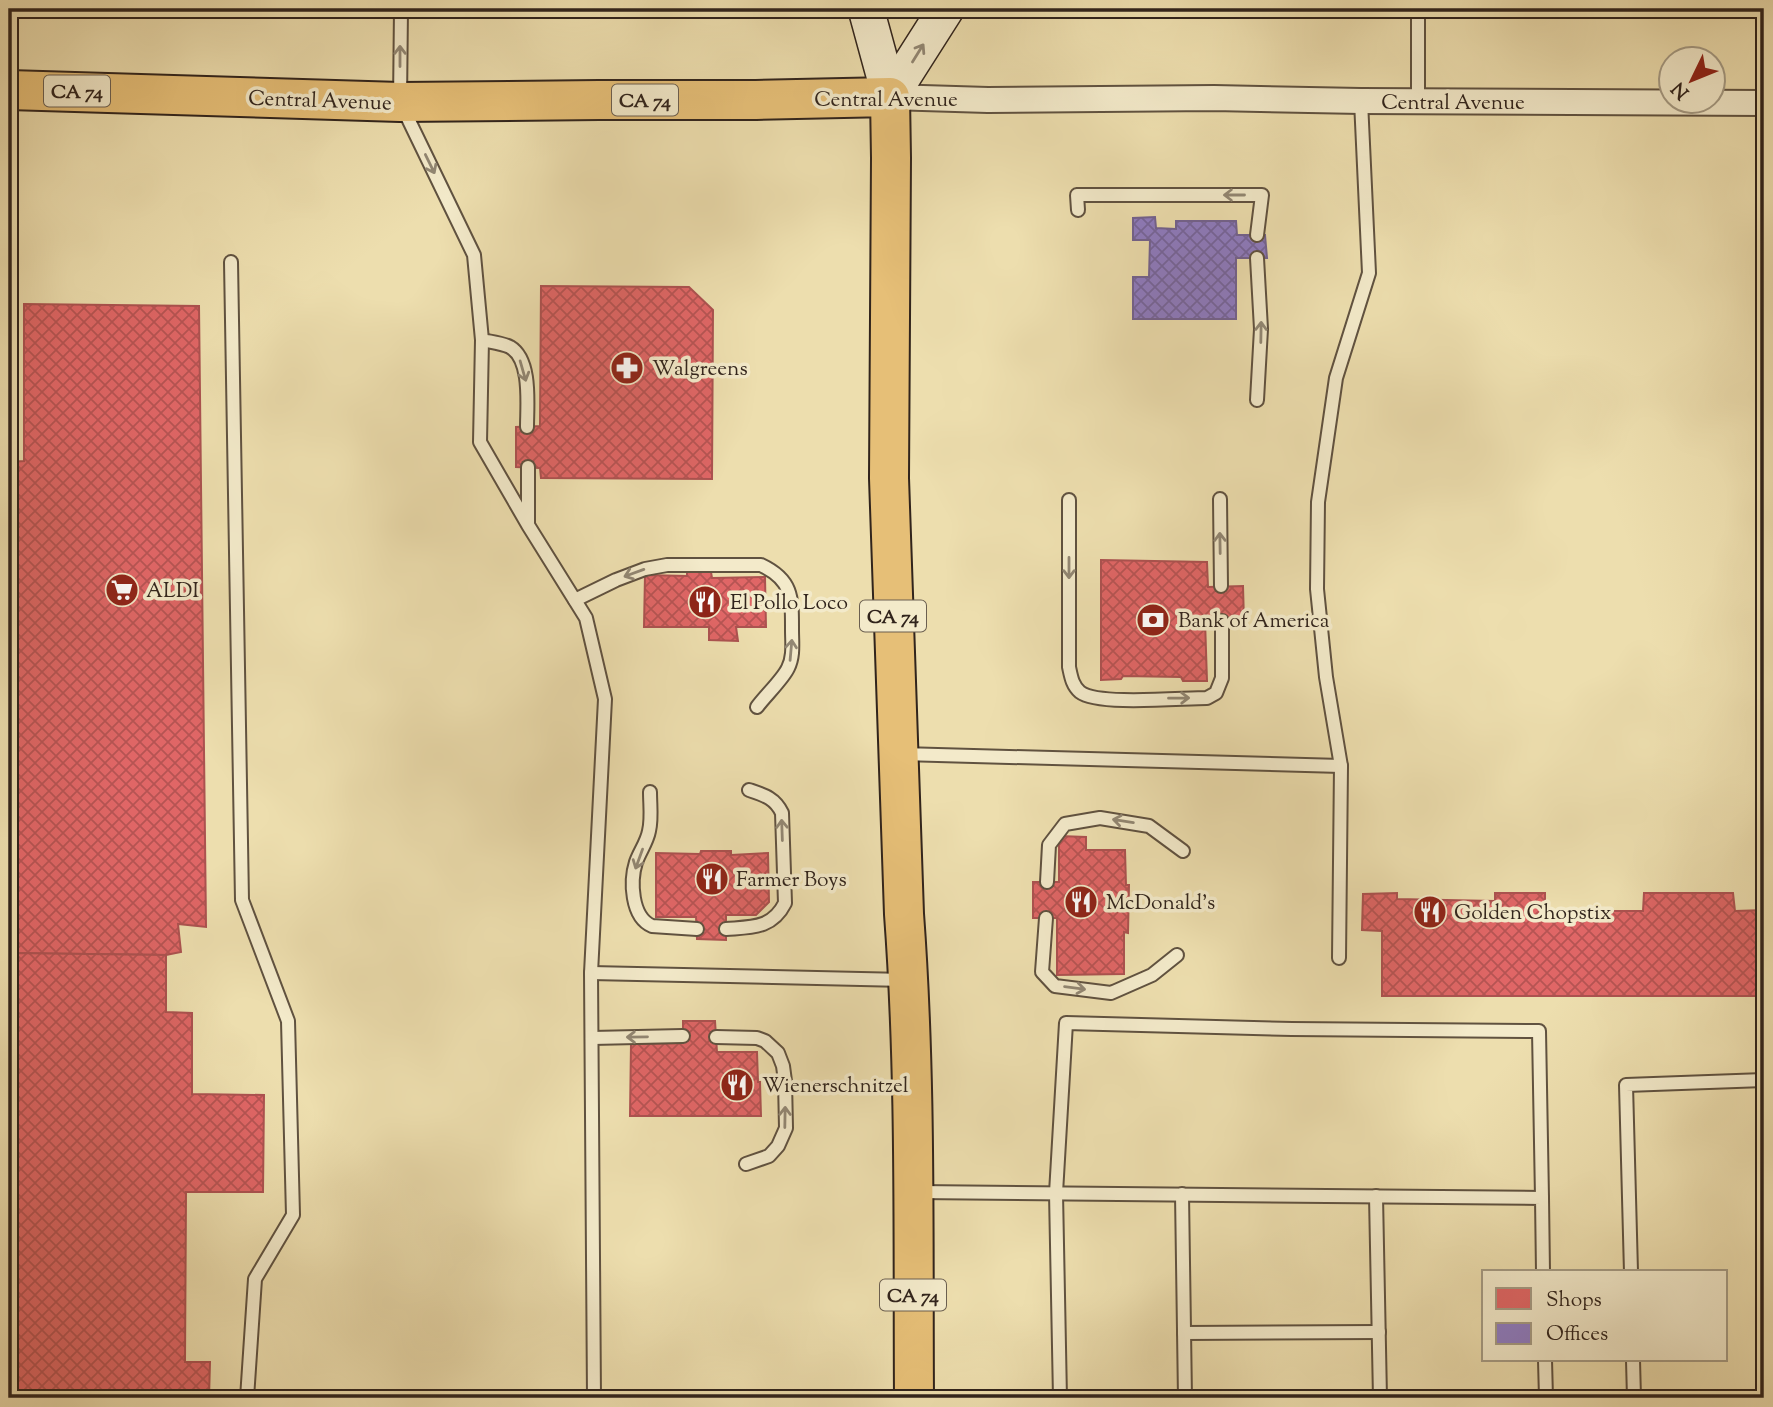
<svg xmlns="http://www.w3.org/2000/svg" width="1773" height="1407" viewBox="0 0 1773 1407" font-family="'Sorts Mill Goudy',serif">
	<defs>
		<pattern id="shops-cross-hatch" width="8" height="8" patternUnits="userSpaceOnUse" patternTransform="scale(1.75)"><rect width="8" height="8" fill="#e06666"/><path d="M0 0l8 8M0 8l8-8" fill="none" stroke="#b65453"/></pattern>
		<pattern id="offices-cross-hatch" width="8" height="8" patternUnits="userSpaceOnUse" patternTransform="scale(1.75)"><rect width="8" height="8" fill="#8e7cc3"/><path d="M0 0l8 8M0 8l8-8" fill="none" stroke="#75659e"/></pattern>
	</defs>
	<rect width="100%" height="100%" fill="#eddeae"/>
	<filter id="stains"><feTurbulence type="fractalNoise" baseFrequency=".00286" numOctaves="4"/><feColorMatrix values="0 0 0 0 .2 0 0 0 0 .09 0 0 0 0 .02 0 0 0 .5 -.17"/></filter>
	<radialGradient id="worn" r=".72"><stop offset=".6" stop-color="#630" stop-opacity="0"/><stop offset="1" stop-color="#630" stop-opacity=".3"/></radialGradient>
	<!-- shops -->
	<g fill="url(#shops-cross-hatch)" stroke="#ac5250" stroke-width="2">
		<path d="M 541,286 L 689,287 L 713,310 L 712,479 L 541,478 L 540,468 L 516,467 L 516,427 L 540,426 Z"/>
		<path d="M 24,304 L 199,306 L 206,927 L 178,924 L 181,952 L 166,955 L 9,953 L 9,462 L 24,461 Z"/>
		<path d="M 1101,560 L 1207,562 L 1208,587 L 1243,586 L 1244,621 L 1205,620 L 1207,681 L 1183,681 L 1181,677 L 1123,676 L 1121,679 L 1101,680 Z"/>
		<path d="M 687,571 L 711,572 L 712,578 L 765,577 L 766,627 L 736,627 L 738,641 L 709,640 L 709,627 L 644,627 L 645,575 L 687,576 Z"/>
		<path d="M 1059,836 L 1086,837 L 1086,850 L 1125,850 L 1126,885 L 1129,885 L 1128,933 L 1124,932 L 1124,974 L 1057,975 L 1057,918 L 1033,918 L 1033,882 L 1059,882 Z"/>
		<path d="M 701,851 L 731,851 L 731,855 L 768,853 L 769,902 L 756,915 L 726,915 L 726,940 L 697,939 L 696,917 L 656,917 L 656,853 L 700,854 Z"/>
		<path d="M 1397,893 L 1397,899 L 1495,901 L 1495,893 L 1545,893 L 1545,911 L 1643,911 L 1644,893 L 1733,893 L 1735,911 L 1764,910 L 1764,996 L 1382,996 L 1382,931 L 1362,930 L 1363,894 Z"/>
		<path d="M 9,953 L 166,955 L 166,1012 L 192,1013 L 192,1094 L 264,1095 L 263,1192 L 186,1192 L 185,1362 L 210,1362 L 209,1398 L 9,1398 Z"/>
		<path d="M 683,1021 L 715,1021 L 717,1052 L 757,1052 L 758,1082 L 760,1082 L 761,1116 L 630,1116 L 631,1044 L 683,1043 Z"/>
	</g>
	<!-- offices -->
	<path fill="url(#offices-cross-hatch)" stroke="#726291" stroke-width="2" d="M 1155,217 L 1156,228 L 1176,229 L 1176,221 L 1236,221 L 1237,235 L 1265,235 L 1267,258 L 1236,258 L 1236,319 L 1133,319 L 1133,277 L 1149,277 L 1150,240 L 1133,240 L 1133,218 Z"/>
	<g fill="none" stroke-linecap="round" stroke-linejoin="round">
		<defs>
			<g id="service">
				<path d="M 401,9 L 400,102 L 474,255 L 482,340 L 480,442 L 528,525 L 586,618 L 605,699 L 591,973 L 594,1398"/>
				<path d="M 1418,9 L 1418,101"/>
				<path d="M 1078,210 L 1077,195 L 1262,195 L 1257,235"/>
				<path d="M 231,262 L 242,900 L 288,1021 L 293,1215 L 255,1279 L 247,1398"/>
				<path d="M 482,340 C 491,342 502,343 510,347 C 532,360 527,405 527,427"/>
				<path d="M 1257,400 L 1261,329 L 1257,258"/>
				<path d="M 528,467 L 528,523"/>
				<path d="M 1220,499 L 1221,586"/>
				<path d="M 1069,500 L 1069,667 C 1071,676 1072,685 1080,692 C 1098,706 1181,698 1207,698 L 1216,693 L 1222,678 L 1222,621"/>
				<path d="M 575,600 L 616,580 L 645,569 L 667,565 L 761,565 C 793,580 792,598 792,630 C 792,643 794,656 788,668 C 783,679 765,696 757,707"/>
				<path d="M 902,754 L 1341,766"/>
				<path d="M 650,792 C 650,805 652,819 649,831 C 647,842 640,851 636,862 C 630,881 631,917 652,926 L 697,929"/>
				<path d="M 1047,882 L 1049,845 L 1065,824 L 1100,818 L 1149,826 L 1183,851"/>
				<path d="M 1046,918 L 1042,972 L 1055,986 L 1111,993 L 1152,975 L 1177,955"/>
				<path d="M 726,929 C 751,927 772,929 785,903 L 782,813 C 775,798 764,795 749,790"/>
				<path d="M 1339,958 L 1341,766 L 1326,677 L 1317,589 L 1318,502 L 1336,378 L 1369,273 L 1361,101"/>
				<path d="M 591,973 L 905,980"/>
				<path d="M 716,1037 L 757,1038 L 765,1041 L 778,1053 L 783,1066 L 785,1081 L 786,1128 L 778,1146 L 769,1156 L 746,1164"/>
				<path d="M 592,1038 L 683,1036"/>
				<path d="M 917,1192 L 1542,1198 L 1543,1272"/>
				<path d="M 1182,1194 L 1185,1398"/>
				<path d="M 1376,1196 L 1380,1398"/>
				<path d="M 1631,1272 L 1626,1085 L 1764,1080"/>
				<path d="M 1184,1333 L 1379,1332"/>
				<path d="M 1545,1360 L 1546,1398"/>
				<path d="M 1633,1360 L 1634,1398"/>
				<path d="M 1060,1398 L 1056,1193 L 1066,1023 L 1292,1029 L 1539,1031 L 1542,1198"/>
			</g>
			<path id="minor" d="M 890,97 L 988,100 L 1214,98 L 1361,101 L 1764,103"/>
			<g id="secondary">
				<path d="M 866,9 L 890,97"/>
				<path d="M 890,97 L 946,9"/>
			</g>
			<path id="primary" d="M 9,90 L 400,102 L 599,100 L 756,100 L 890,97 L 891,158 L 889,478 L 904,914 C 916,1075 913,1237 914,1398"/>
		</defs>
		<!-- service casing -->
		<use href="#service" stroke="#605240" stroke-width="16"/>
		<!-- minor casing -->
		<use href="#minor" stroke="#605240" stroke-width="28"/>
		<!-- secondary casing -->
		<use href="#secondary" stroke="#31241c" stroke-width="38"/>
		<!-- primary casing -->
		<use href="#primary" stroke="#31241c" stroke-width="42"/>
		<!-- service -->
		<use href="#service" stroke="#f3eaca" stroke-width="12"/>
		<!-- minor -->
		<use href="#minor" stroke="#f3eaca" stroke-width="24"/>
		<!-- secondary -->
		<use href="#secondary" stroke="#f3eaca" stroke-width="35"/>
		<!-- primary -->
		<use href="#primary" stroke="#e6bf77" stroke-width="38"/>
	</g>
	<!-- one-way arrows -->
	<defs><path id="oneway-shaft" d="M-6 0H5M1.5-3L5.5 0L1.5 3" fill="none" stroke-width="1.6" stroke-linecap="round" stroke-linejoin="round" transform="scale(1.75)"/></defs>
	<g stroke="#928773">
		<use href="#oneway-shaft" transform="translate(918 53) rotate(-58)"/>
		<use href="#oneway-shaft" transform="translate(400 56) rotate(-90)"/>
		<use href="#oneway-shaft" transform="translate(430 164) rotate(64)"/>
		<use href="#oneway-shaft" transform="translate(1234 195) rotate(-180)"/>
		<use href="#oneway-shaft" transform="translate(1261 332) rotate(-89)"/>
		<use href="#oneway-shaft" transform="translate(523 371) rotate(74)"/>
		<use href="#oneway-shaft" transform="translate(1220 543) rotate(-91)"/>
		<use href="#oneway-shaft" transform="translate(1069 568) rotate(90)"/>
		<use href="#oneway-shaft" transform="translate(634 573) rotate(160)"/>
		<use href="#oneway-shaft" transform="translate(791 650) rotate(-85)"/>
		<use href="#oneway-shaft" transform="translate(1179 698) rotate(-1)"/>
		<use href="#oneway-shaft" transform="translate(1123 821) rotate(-171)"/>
		<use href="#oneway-shaft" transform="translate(782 830) rotate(-92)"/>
		<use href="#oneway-shaft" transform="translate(639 859) rotate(110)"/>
		<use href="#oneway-shaft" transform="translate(1075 988) rotate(7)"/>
		<use href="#oneway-shaft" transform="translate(637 1037) rotate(179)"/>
		<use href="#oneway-shaft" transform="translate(785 1117) rotate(-89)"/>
	</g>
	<!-- icons -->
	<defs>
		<symbol id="pharmacy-disc" viewBox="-11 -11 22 22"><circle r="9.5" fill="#8f2418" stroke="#f3eaca"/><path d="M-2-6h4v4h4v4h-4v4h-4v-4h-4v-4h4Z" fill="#fff"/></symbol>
		<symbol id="supermarket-disc" viewBox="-11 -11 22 22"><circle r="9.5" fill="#8f2418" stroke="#f3eaca"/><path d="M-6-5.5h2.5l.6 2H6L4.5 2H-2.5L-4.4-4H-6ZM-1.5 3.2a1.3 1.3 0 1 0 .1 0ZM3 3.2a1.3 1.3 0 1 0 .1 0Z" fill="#fff"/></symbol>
		<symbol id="restaurant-disc" viewBox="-11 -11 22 22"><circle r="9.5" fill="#8f2418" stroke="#f3eaca"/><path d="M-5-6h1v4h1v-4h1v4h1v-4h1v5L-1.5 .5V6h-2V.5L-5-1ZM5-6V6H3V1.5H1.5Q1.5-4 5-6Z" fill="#fff"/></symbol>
		<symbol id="bank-disc" viewBox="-11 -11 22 22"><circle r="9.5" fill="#8f2418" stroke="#f3eaca"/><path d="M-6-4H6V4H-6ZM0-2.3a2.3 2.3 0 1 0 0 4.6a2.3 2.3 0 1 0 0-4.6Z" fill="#fff"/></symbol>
	</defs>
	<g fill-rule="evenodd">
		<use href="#pharmacy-disc" x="608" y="349" width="38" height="38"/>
		<use href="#supermarket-disc" x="103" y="571" width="38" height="38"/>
		<use href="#restaurant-disc" x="686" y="583" width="38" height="38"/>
		<use href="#bank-disc" x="1134" y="601" width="38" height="38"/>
		<use href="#restaurant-disc" x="693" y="860" width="38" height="38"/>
		<use href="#restaurant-disc" x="1062" y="883" width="38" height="38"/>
		<use href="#restaurant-disc" x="1411" y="893" width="38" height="38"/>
		<use href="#restaurant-disc" x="718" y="1066" width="38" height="38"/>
	</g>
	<g text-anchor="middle" stroke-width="7" stroke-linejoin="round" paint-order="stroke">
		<!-- shield labels -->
		<g fill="#f3eaca" stroke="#6b5f50" stroke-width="2">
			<rect x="44" y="75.5" width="66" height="31" rx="5"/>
			<rect x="612" y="84.5" width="66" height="31" rx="5"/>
			<rect x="860" y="600.5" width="66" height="31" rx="5"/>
			<rect x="880" y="1279.5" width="66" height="31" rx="5"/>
		</g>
		<g font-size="19" font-weight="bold" fill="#31241c">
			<text x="77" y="98">CA 74</text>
			<text x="645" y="107">CA 74</text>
			<text x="893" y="623">CA 74</text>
			<text x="913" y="1302">CA 74</text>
		</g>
		<!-- street labels -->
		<g font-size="21" fill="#31241c" stroke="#f3eaca">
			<text x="886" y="106">Central Avenue</text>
			<text transform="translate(320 100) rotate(2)" y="7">Central Avenue</text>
			<text x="1453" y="109">Central Avenue</text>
		</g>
		<!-- poi labels -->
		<g font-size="21" fill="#31241c" stroke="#f3eaca" text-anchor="start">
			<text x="652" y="375">Walgreens</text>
			<text x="146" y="597">ALDI</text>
			<text x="730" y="609">El Pollo Loco</text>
			<text x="1178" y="627">Bank of America</text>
			<text x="736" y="886">Farmer Boys</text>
			<text x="1106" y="909">McDonald's</text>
			<text x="1454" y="919">Golden Chopstix</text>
			<text x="762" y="1092">Wienerschnitzel</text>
		</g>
	</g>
	<!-- margin -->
	<rect width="1773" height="1407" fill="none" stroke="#eddeae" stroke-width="35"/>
	<rect x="10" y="10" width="1752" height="1386" fill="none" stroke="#31241c" stroke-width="3.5"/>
	<rect x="18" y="18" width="1738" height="1372" fill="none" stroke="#31241c" stroke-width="2"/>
	<!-- legend -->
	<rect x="1482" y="1270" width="245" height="91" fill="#f3eaca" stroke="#a59b84" stroke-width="2"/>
	<rect x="1496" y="1288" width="35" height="21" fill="#e06666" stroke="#a59b84" stroke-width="2"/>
	<text x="1546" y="1306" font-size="21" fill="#31241c">Shops</text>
	<rect x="1496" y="1323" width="35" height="21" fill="#8e7cc3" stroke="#a59b84" stroke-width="2"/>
	<text x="1546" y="1340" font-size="21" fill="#31241c">Offices</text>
	<!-- north arrow -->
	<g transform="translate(1692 80) rotate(227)"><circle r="33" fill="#f3eaca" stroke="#a59b84" stroke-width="2"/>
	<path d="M0-5L12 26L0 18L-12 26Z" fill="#8f2418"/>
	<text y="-10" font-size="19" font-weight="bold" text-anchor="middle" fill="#31241c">N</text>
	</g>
	<rect width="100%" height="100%" filter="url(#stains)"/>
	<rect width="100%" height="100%" fill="url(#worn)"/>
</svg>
